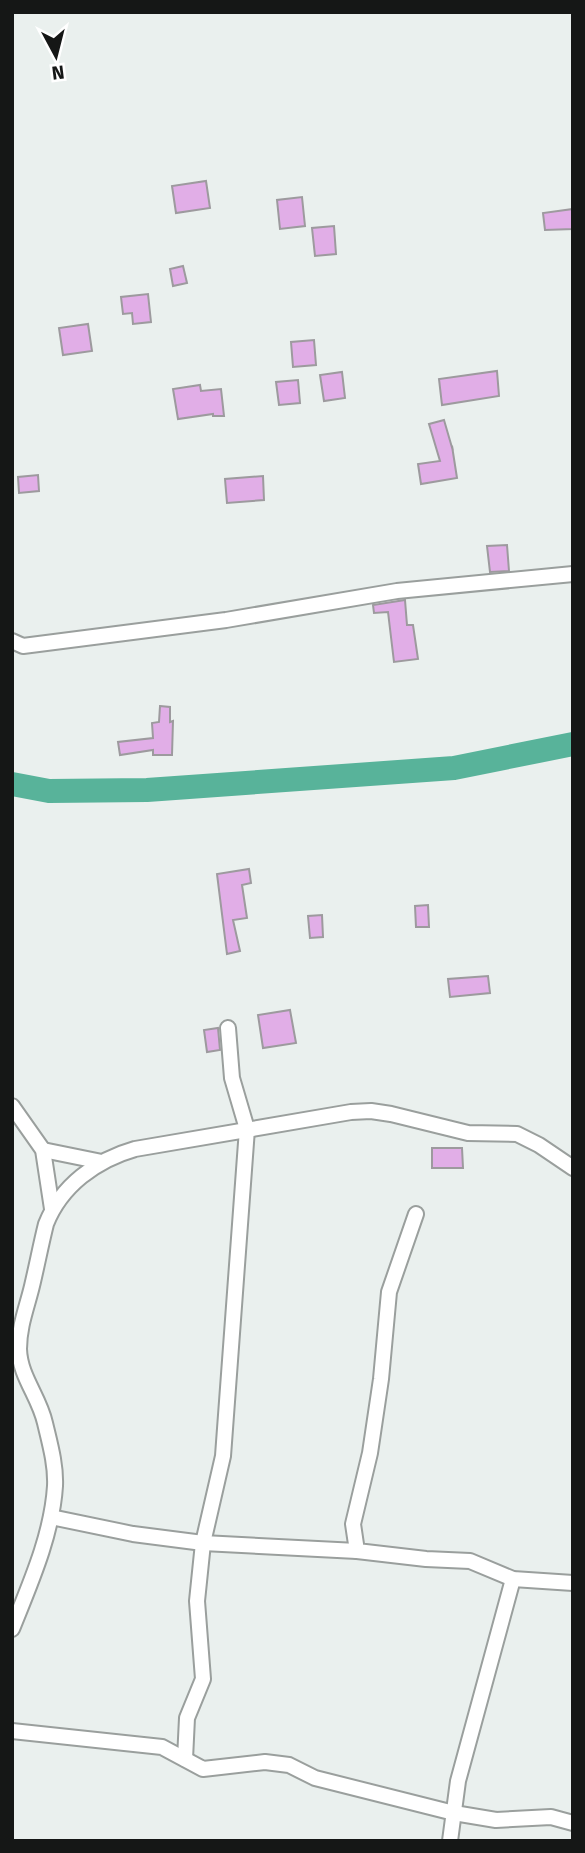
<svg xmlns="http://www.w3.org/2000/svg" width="585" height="1853" viewBox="0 0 585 1853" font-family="'Fira Sans',sans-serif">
	<rect width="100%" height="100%" fill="#eaf0ee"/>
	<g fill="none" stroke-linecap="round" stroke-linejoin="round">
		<!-- river -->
		<path stroke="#58b39a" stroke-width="24" d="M 12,784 L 49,791 L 147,790 L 454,768 L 573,744"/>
	</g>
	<!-- building -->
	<g fill="#e1aee7" stroke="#9d9a9e" stroke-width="2">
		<path d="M 206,181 L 210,208 L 176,213 L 172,186 Z"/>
		<path d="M 302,197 L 305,226 L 280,229 L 277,200 Z"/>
		<path d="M 573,209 L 573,229 L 545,230 L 543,213 Z"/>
		<path d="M 334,226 L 336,254 L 315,256 L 312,228 Z"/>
		<path d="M 183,266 L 187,283 L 173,286 L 170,269 Z"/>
		<path d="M 148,294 L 151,322 L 133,324 L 132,313 L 123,314 L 121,297 Z"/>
		<path d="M 88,324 L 92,351 L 63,355 L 59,328 Z"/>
		<path d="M 314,340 L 316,365 L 293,367 L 291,342 Z"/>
		<path d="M 497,371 L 499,396 L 442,405 L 439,379 Z"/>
		<path d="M 342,372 L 345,398 L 324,401 L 320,375 Z"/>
		<path d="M 298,380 L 300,403 L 279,405 L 276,382 Z"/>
		<path d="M 200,385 L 201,391 L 221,389 L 224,416 L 213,416 L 213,414 L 178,419 L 173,389 Z"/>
		<path d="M 444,420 L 453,451 L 452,446 L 457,478 L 421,484 L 418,464 L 440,461 L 429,424 Z"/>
		<path d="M 38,475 L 39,491 L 19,493 L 18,477 Z"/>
		<path d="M 263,476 L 264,500 L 227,503 L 225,479 Z"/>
		<path d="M 507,545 L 509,571 L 490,572 L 487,546 Z"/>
		<path d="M 405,600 L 407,625 L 413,625 L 418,659 L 394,662 L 388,612 L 374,613 L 373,605 Z"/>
		<path d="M 160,706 L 170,707 L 170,722 L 173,721 L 172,755 L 153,755 L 153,750 L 120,755 L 118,742 L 153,738 L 152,723 L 159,722 Z"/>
		<path d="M 249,869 L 251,883 L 242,885 L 247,918 L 233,920 L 240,951 L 227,954 L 217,874 Z"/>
		<path d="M 428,905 L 429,927 L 416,927 L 415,906 Z"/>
		<path d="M 322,915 L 323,937 L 310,938 L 308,916 Z"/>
		<path d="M 488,976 L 490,993 L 450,997 L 448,979 Z"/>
		<path d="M 290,1010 L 296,1043 L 263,1048 L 258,1015 Z"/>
		<path d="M 218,1028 L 220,1050 L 207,1052 L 204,1030 Z"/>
		<path d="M 432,1148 L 462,1148 L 463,1168 L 432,1168 Z"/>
	</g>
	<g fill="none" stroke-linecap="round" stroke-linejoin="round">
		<defs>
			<g id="street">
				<path d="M 12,641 L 23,646 L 226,620 L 397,591 L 573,574"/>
				<path d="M 12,1106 L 43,1150 L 52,1209"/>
				<path d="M 43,1150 L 102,1162"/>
				<path d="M 416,1214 L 389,1292 L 381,1379 L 370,1453 L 353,1524 L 357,1551 L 426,1559 L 470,1561 L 513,1579 L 573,1583"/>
				<path d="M 51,1517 L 133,1534 L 203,1543 L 357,1551"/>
				<path d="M 12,1629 C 30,1584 52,1535 55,1486 C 56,1465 50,1444 45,1423 C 39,1396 20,1377 19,1349 C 19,1326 27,1307 32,1286 C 37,1265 41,1244 46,1224 C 61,1186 96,1160 135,1149 L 351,1112 L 371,1111 L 391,1114 L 468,1133 L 517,1134 L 539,1145 L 573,1168"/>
				<path d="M 12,1731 L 162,1747 L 203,1769 L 265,1762 L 289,1765 L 315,1778 L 454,1813 L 496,1820 L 551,1817 L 573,1823"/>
				<path d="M 185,1759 L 187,1718 L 203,1679 L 197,1601 L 203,1543 L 223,1456 L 247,1129 L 232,1078 L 228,1028"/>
				<path d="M 450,1841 L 458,1781 L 513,1579"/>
			</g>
		</defs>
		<!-- street casing -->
		<use href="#street" stroke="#9a9f9d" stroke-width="18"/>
		<!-- street -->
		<use href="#street" stroke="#fff" stroke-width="14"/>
	</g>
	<!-- border -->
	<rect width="585" height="1853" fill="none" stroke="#151716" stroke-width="28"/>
	<!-- north arrow -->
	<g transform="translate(56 56) rotate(173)" stroke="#ffffff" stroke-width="5" paint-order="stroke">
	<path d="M0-5L12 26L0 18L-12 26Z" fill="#151716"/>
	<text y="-10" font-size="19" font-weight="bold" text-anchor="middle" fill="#151716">N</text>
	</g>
</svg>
